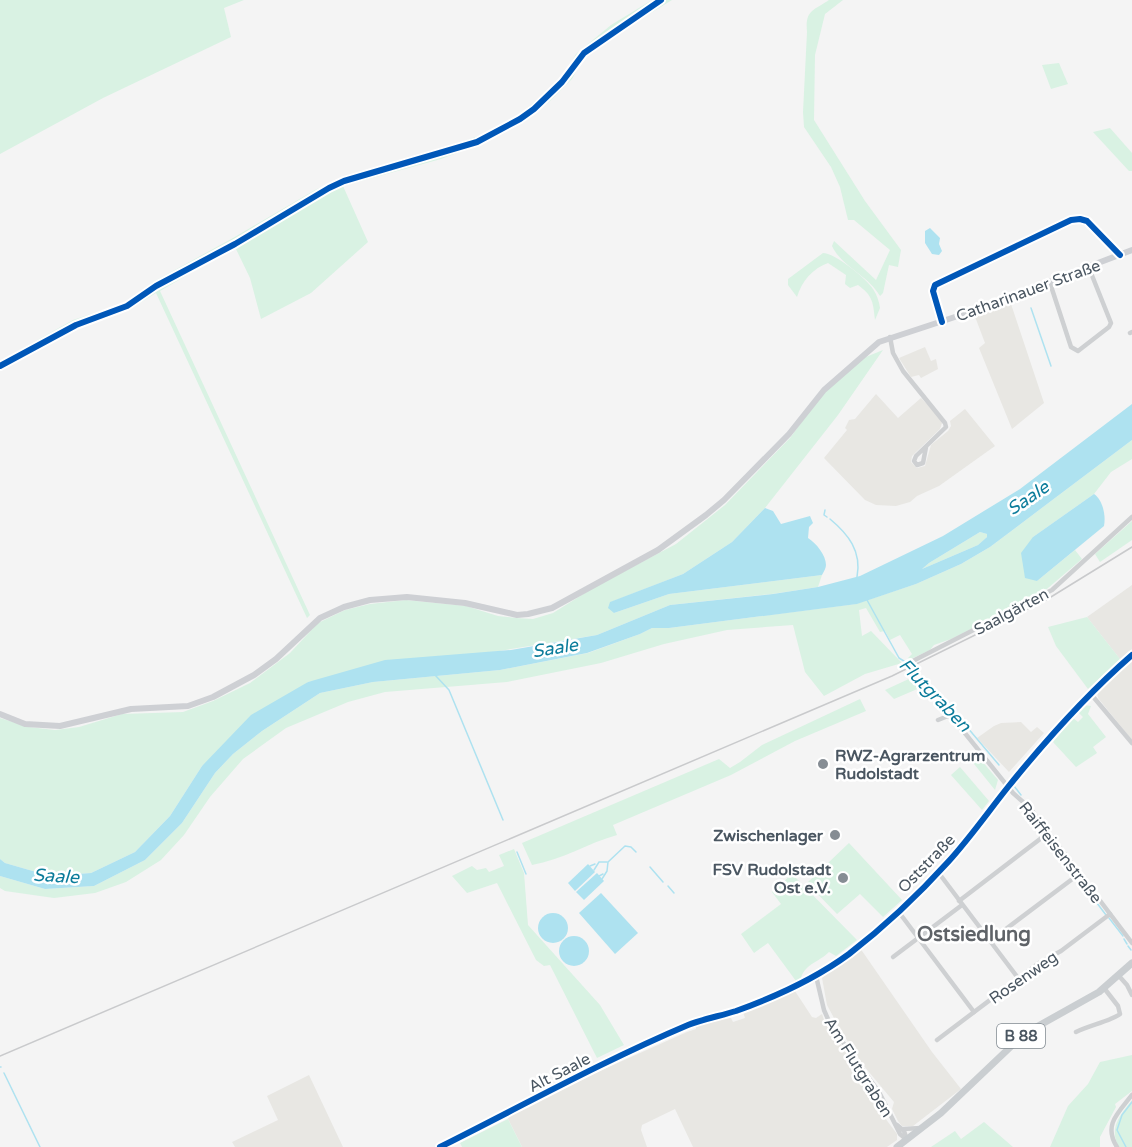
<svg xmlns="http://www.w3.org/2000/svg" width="1132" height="1147" viewBox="0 0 1132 1147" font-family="'Varela Round',sans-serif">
	<rect width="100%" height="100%" fill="#f4f4f4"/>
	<!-- commercial -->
	<g fill="#e8e7e3">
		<path d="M 1010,301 L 1044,403 L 1012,429 L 979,348 L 985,343 L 974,314 Z"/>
		<path d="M 925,347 L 931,361 L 936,359 L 938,369 L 921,378 L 919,375 L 911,377 L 899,358 Z"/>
		<path d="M 876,394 L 898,418 L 921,398 L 937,414 L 942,423 L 940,429 L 912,456 L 911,462 L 917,468 L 925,466 L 931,445 L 948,431 L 951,426 L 950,421 L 965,409 L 995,446 L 939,486 L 917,496 L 910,502 L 896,506 L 876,505 L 865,500 L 824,458 L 847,430 L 845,428 L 849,420 L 855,419 Z"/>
		<path d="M 1132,585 L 1132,649 L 1120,659 L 1087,617 Z"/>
		<path d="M 1132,660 L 1132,740 L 1098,698 L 1097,692 Z"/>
		<path d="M 1021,722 L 1031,732 L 1037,727 L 1044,733 L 1009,772 L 977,738 L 994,726 L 1001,723 Z"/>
		<path d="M 860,948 L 932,1052 L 961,1089 L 913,1126 L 902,1126 L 898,1121 L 892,1109 L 894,1102 L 864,1066 L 841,1031 L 827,1005 L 822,978 Z"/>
		<path d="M 795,991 L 812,1017 L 816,1018 L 822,1014 L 825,1023 L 877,1093 L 883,1107 L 879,1110 L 897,1134 L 897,1140 L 887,1147 L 693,1147 L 675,1109 L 642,1125 L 641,1130 L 647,1147 L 522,1147 L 508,1119 L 509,1116 L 593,1074 L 687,1032 L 696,1029 L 696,1026 L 730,1016 L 733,1022 L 745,1018 L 743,1012 Z"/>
		<path d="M 309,1075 L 343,1147 L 235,1147 L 232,1142 L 278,1120 L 267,1096 Z"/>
	</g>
	<!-- green -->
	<g fill="#d9f2e3">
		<path d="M 0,0 L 244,0 L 224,8 L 231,37 L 103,98 L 0,154 Z"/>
		<path d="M 652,0 L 672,0 L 618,33 L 584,57 L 572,79 L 550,101 L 524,122 L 488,141 L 441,159 L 343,186 L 368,242 L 311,293 L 261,319 L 250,278 L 235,247 L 160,291 L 310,615 L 307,618 L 156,293 L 130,309 L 75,328 L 39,347 L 0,371 L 0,361 L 73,320 L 127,302 L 153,282 L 233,238 L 315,190 L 345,176 L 435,152 L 486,133 L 518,116 L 562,78 L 576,54 L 611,25 Z"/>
		<path d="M 829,0 L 843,0 L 825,14 L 815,55 L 814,120 L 865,201 L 901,250 L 898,267 L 889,265 L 883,293 L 880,296 C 868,275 842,267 832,246 L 834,241 L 876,280 L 890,250 L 854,220 L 848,220 L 840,187 L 831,167 L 804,127 L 803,112 L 807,32 C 805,10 813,11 829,0 Z"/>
		<path d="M 1059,63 L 1068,84 L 1051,89 L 1042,65 Z"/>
		<path d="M 1110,128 L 1132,153 L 1132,171 L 1129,171 L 1093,132 Z"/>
		<path d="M 823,253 C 835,253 867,279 873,289 C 877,295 879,301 880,308 L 875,320 C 873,302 873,296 858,285 L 850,288 L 845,284 L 846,275 L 828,263 C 812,269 802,281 797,297 L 788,285 L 788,279 Z"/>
		<path d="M 883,350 L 838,415 L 765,508 L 732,542 L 683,574 L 611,602 L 614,613 L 669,594 L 822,575 L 818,587 L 772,594 L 670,605 L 597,635 L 308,682 L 202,766 L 170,816 L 135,852 L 91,873 L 50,876 L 5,863 L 0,859 L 0,718 L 29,727 L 55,730 L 79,727 L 122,714 L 183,712 L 213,701 L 250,683 L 290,653 L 318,623 L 345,610 L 370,604 L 406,600 L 466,606 L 498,616 L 516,618 L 533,619 L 553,613 L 593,588 L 676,544 L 725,505 L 790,438 L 823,393 L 856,361 Z"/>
		<path d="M 1132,440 L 1132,459 L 1111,472 L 1094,494 L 1033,537 L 1037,581 L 1075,550 L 1082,559 L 1041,594 L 951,639 L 934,645 L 930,650 L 909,660 L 908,658 L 912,654 L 900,635 L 890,640 L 885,631 L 880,632 L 866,608 L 859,610 L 862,636 L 871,631 L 902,663 L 865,674 L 824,696 L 805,672 L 793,625 L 727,630 L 664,644 L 601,663 L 507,682 L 385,692 L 348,702 L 286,728 L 243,759 L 210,797 L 184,835 L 161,860 L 126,882 L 95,893 L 54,898 L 5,891 L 0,888 L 0,876 L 45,889 L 94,886 L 145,860 L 182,823 L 215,773 L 233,754 L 262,731 L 320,693 L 373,682 L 500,670 L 588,653 L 640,634 L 652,628 L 669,628 L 856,604 L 916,584 L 961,564 L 990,547 Z"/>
		<path d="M 1132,521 L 1132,540 L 1100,562 L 1095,554 Z"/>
		<path d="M 980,532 L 987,534 L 987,537 L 978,545 L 922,569 L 929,563 Z"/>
		<path d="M 1087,617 L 1120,659 L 1088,689 L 1056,646 L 1048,627 Z"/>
		<path d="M 913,677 L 922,687 L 894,699 L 885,690 Z"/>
		<path d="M 860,699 L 866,711 L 795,741 L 731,775 L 613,825 L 617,835 C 588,843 562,860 532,865 L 522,843 L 719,759 L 730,768 L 740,762 L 762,745 Z"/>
		<path d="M 1084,705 L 1091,706 L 1088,714 L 1106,737 L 1093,747 L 1097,753 L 1076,767 L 1053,742 L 1073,718 L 1078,722 L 1083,717 L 1078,712 Z"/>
		<path d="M 976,754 L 998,780 L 995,790 L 970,759 Z"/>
		<path d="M 960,767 L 989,801 L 982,810 L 951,775 Z"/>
		<path d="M 849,843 L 902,900 L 883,917 L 860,894 L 837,914 L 807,883 Z"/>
		<path d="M 514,849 L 524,873 L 528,925 L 600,1005 L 624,1045 L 597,1058 L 550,965 L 544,966 L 536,960 L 497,883 L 467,893 L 452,876 L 472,866 L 477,870 L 486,868 L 489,872 L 504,866 L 499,855 Z"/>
		<path d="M 792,874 L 857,940 L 836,956 L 829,952 C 819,962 805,964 801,978 L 796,981 L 768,943 L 754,953 L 741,934 L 781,904 L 772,892 Z"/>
		<path d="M 1132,1055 L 1132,1091 L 1115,1104 L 1116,1107 L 1100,1137 L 1100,1147 L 1050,1147 L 1068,1106 L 1088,1084 L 1100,1062 Z"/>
		<path d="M 1132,1100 L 1132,1147 L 1119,1147 C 1108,1128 1121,1114 1132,1100 Z"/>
		<path d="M 508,1119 L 522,1147 L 462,1147 L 460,1143 Z"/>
		<path d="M 984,1122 L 1013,1147 L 931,1147 L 955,1131 L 961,1139 Z"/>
	</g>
	<!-- water -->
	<g fill="#aee2f0" fill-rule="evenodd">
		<path d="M 930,228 L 940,238 L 939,244 L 942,251 L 939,255 L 932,254 L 925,243 L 925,231 Z"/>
		<path d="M 1132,404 L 1132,440 L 990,547 L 961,564 L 916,584 L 857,604 L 669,628 L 652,628 L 640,634 L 587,653 L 500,670 L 373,682 L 320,693 L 262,731 L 233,754 L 215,773 L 182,823 L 145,860 L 94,886 L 45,889 L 0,876 L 0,859 L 5,863 L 50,876 L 91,873 L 135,852 L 170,816 L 202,766 L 251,715 L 308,682 L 385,660 L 511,650 L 597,635 L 670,605 L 773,594 L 818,587 L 860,576 L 943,536 L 1020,489 ZM 980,532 L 987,534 L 987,537 L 978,545 L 922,569 L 929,563 Z"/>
		<path d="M 1094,494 C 1103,500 1106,516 1104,526 L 1037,581 L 1025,578 L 1021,553 L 1033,537 Z"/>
		<path d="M 765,508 L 773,511 L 781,524 L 810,516 L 813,523 L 809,527 L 808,538 C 816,543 826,555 826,565 C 826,568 824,571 822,575 L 669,594 L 614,613 L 608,608 L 610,602 L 683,574 L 732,542 Z"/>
		<path d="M 588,864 L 595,872 L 575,891 L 568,883 Z"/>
		<path d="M 597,873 L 604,881 L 584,900 L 576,892 Z"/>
		<path d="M 601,893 L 638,933 L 615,954 L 579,913 Z"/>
		<circle cx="553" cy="928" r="15"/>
		<circle cx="574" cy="951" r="15"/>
	</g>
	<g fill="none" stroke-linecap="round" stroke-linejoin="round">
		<!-- stream -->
		<g stroke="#aee2f0" stroke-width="1.5">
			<path d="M 1031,308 L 1051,366"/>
			<path d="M 825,510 L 824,515 L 827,517"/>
			<path d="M 830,519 C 848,534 862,551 857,577"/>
			<path d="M 867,600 L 899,658 L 907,663 L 914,674 L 934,696 L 956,714 L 999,765"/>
			<path d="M 435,675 L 449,690 L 503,820"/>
			<path d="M 1014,786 L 1021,795"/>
			<path d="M 1023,804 L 1044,833"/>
			<path d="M 1047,837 L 1063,857"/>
			<path d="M 517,852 L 526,874"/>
			<path d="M 1065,860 L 1075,873"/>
			<path d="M 590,866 L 595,864"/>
			<path d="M 650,867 L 663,882"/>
			<path d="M 594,870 L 599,862 L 607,862"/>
			<path d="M 599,876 L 603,874"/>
			<path d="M 1078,878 L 1106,915"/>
			<path d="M 602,879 L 607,871 L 608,862 L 625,846 L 631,847 L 636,852"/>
			<path d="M 668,886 L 674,893"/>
			<path d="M 1109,918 L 1123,936"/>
			<path d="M 1124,939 L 1127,944"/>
			<path d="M 1128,946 L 1131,950"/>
			<path d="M 0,1067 L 1,1067"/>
			<path d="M 4,1073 L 40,1147"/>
			<path d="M 1126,1147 L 1117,1130 L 1122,1115 L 1132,1102"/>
		</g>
		<!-- street -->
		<g stroke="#ced0d2" stroke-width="4.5">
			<path d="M 1050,283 L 1071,347 L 1078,351 L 1109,327 L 1111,323 L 1089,268"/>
			<path d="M 942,322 L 933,291 L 935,285 L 1071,220 L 1080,219 L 1087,221 L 1120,255"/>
			<path d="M 1130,333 L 1132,332"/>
			<path d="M 890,337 L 893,353 L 903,371 L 945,423 L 946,427 L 916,456 L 914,461 L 917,465 L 923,463 L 926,447"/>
			<path d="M 905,665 L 1052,590 L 1132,517"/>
			<path d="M 1090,693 L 1132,743"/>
			<path d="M 938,720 L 948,716 L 956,722 L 1013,793 L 1030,808 L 1132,943"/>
			<path d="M 938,872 L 1018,978"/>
			<path d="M 959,901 L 1048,833"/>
			<path d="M 898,911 L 974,1012"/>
			<path d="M 990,941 L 1079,874"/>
			<path d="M 893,957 L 962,905"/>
			<path d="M 816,976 L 824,1010 L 831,1026 L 879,1092 L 900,1134 L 907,1140"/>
			<path d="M 1119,976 L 1127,985 L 1132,995"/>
			<path d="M 1076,1032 C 1088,1026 1113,1020 1120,1014 L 1118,1006 L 1104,988"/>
			<path d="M 937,1040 L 1039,963 L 1061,951 L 1110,914"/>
			<path d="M 897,1125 L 904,1131 L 907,1140"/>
			<path d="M 903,1129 L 921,1128"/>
			<path d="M 1117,1147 C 1103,1125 1118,1113 1132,1095"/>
		</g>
		<!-- secondary -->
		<g stroke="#ced0d4" stroke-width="6">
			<path d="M 0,714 L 25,724 L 60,726 L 131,709 L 188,706 L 213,697 L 254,675 L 276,659 L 320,618 L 344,607 L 370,600 L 407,597 L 465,603 L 517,615 L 528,614 L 552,608 L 658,550 L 706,515 L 724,500 L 789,434 L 824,390 L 879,342 L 970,312 L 1132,250"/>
			<path d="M 440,1147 C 522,1106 603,1061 688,1025 C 703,1019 720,1016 736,1011 C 775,997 815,979 849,954 C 884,927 919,894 948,862 C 970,838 988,812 1008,787 C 1046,740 1086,695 1132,655"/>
		</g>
		<!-- primary -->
		<path stroke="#caced1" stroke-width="7" d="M 897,1147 L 941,1113 L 1024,1034 L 1099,992 L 1132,963"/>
		<!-- rail -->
		<path stroke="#c9cacc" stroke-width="1.5" d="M 0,1056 L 892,676 L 1046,600 L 1132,547"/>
		<defs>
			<g id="cycleway">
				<path d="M 942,322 L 933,291 L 935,285 L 1071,220 L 1080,219 L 1087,221 L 1120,255"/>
				<path d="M 0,366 L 76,325 L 127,306 L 156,286 L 235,244 L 329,188 L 344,181 L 477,142 L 520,119 L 534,109 L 562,82 L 584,53 L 661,0"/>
				<path d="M 440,1147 C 522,1106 603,1061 688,1025 C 703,1019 720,1016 736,1011 C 775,997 815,979 849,954 C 884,927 919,894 948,862 C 970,838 988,812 1008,787 C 1046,740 1086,695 1132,655"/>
			</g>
		</defs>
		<!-- cycleway casing -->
		<use href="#cycleway" stroke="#fff" stroke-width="10"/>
		<!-- cycleway -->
		<use href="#cycleway" stroke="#0057b8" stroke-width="6"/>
	</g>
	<!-- markers -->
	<g fill="#868d94" stroke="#fff" stroke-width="2">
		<circle cx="823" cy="764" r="6"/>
		<circle cx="835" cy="835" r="6"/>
		<circle cx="843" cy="878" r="6"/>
	</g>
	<g text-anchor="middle" stroke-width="5" stroke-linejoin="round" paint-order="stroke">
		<!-- shield labels -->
		<rect fill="#fff" stroke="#808990" stroke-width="1.5" x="997" y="1024" width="48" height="24" rx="4.5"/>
		<g font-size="15" font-weight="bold" fill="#4a5661">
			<text x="1021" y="1041">B 88</text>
		</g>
		<!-- street labels -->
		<g font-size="16" fill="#4a5661" stroke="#fff">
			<text transform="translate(1028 290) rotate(-20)" y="6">Catharinauer Straße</text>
			<text transform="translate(1011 611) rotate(-28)" y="6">Saalgärten</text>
			<text transform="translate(1061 852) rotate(52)" y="6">Raiffeisenstraße</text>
			<text transform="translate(926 863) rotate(-46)" y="6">Oststraße</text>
			<text transform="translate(1023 977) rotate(-35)" y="6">Rosenweg</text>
			<text transform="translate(859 1067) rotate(58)" y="6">Am Flutgraben</text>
			<text transform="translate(559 1072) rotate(-27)" y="6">Alt Saale</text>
		</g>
		<!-- poi labels -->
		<g font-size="16" font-weight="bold" fill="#4a5661" stroke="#fff" text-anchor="end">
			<text x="835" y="761" text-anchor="start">RWZ-Agrarzentrum<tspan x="835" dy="18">Rudolstadt</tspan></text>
			<text x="823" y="841">Zwischenlager</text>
			<text x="831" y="875">FSV Rudolstadt<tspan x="831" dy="18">Ost e.V.</tspan></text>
		</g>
		<!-- water labels -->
		<g font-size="18" font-style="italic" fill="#0c7c9b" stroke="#fff">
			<text transform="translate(1028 498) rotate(-34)" y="6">Saale</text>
			<text transform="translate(555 648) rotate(-9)" y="6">Saale</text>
			<text transform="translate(935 695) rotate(46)" y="6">Flutgraben</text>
			<text transform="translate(56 876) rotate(3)" y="6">Saale</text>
		</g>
		<!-- quarter labels -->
		<g font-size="20" font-weight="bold" fill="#5f6368" stroke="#fff">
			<text x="974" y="941">Ostsiedlung</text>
		</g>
	</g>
</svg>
